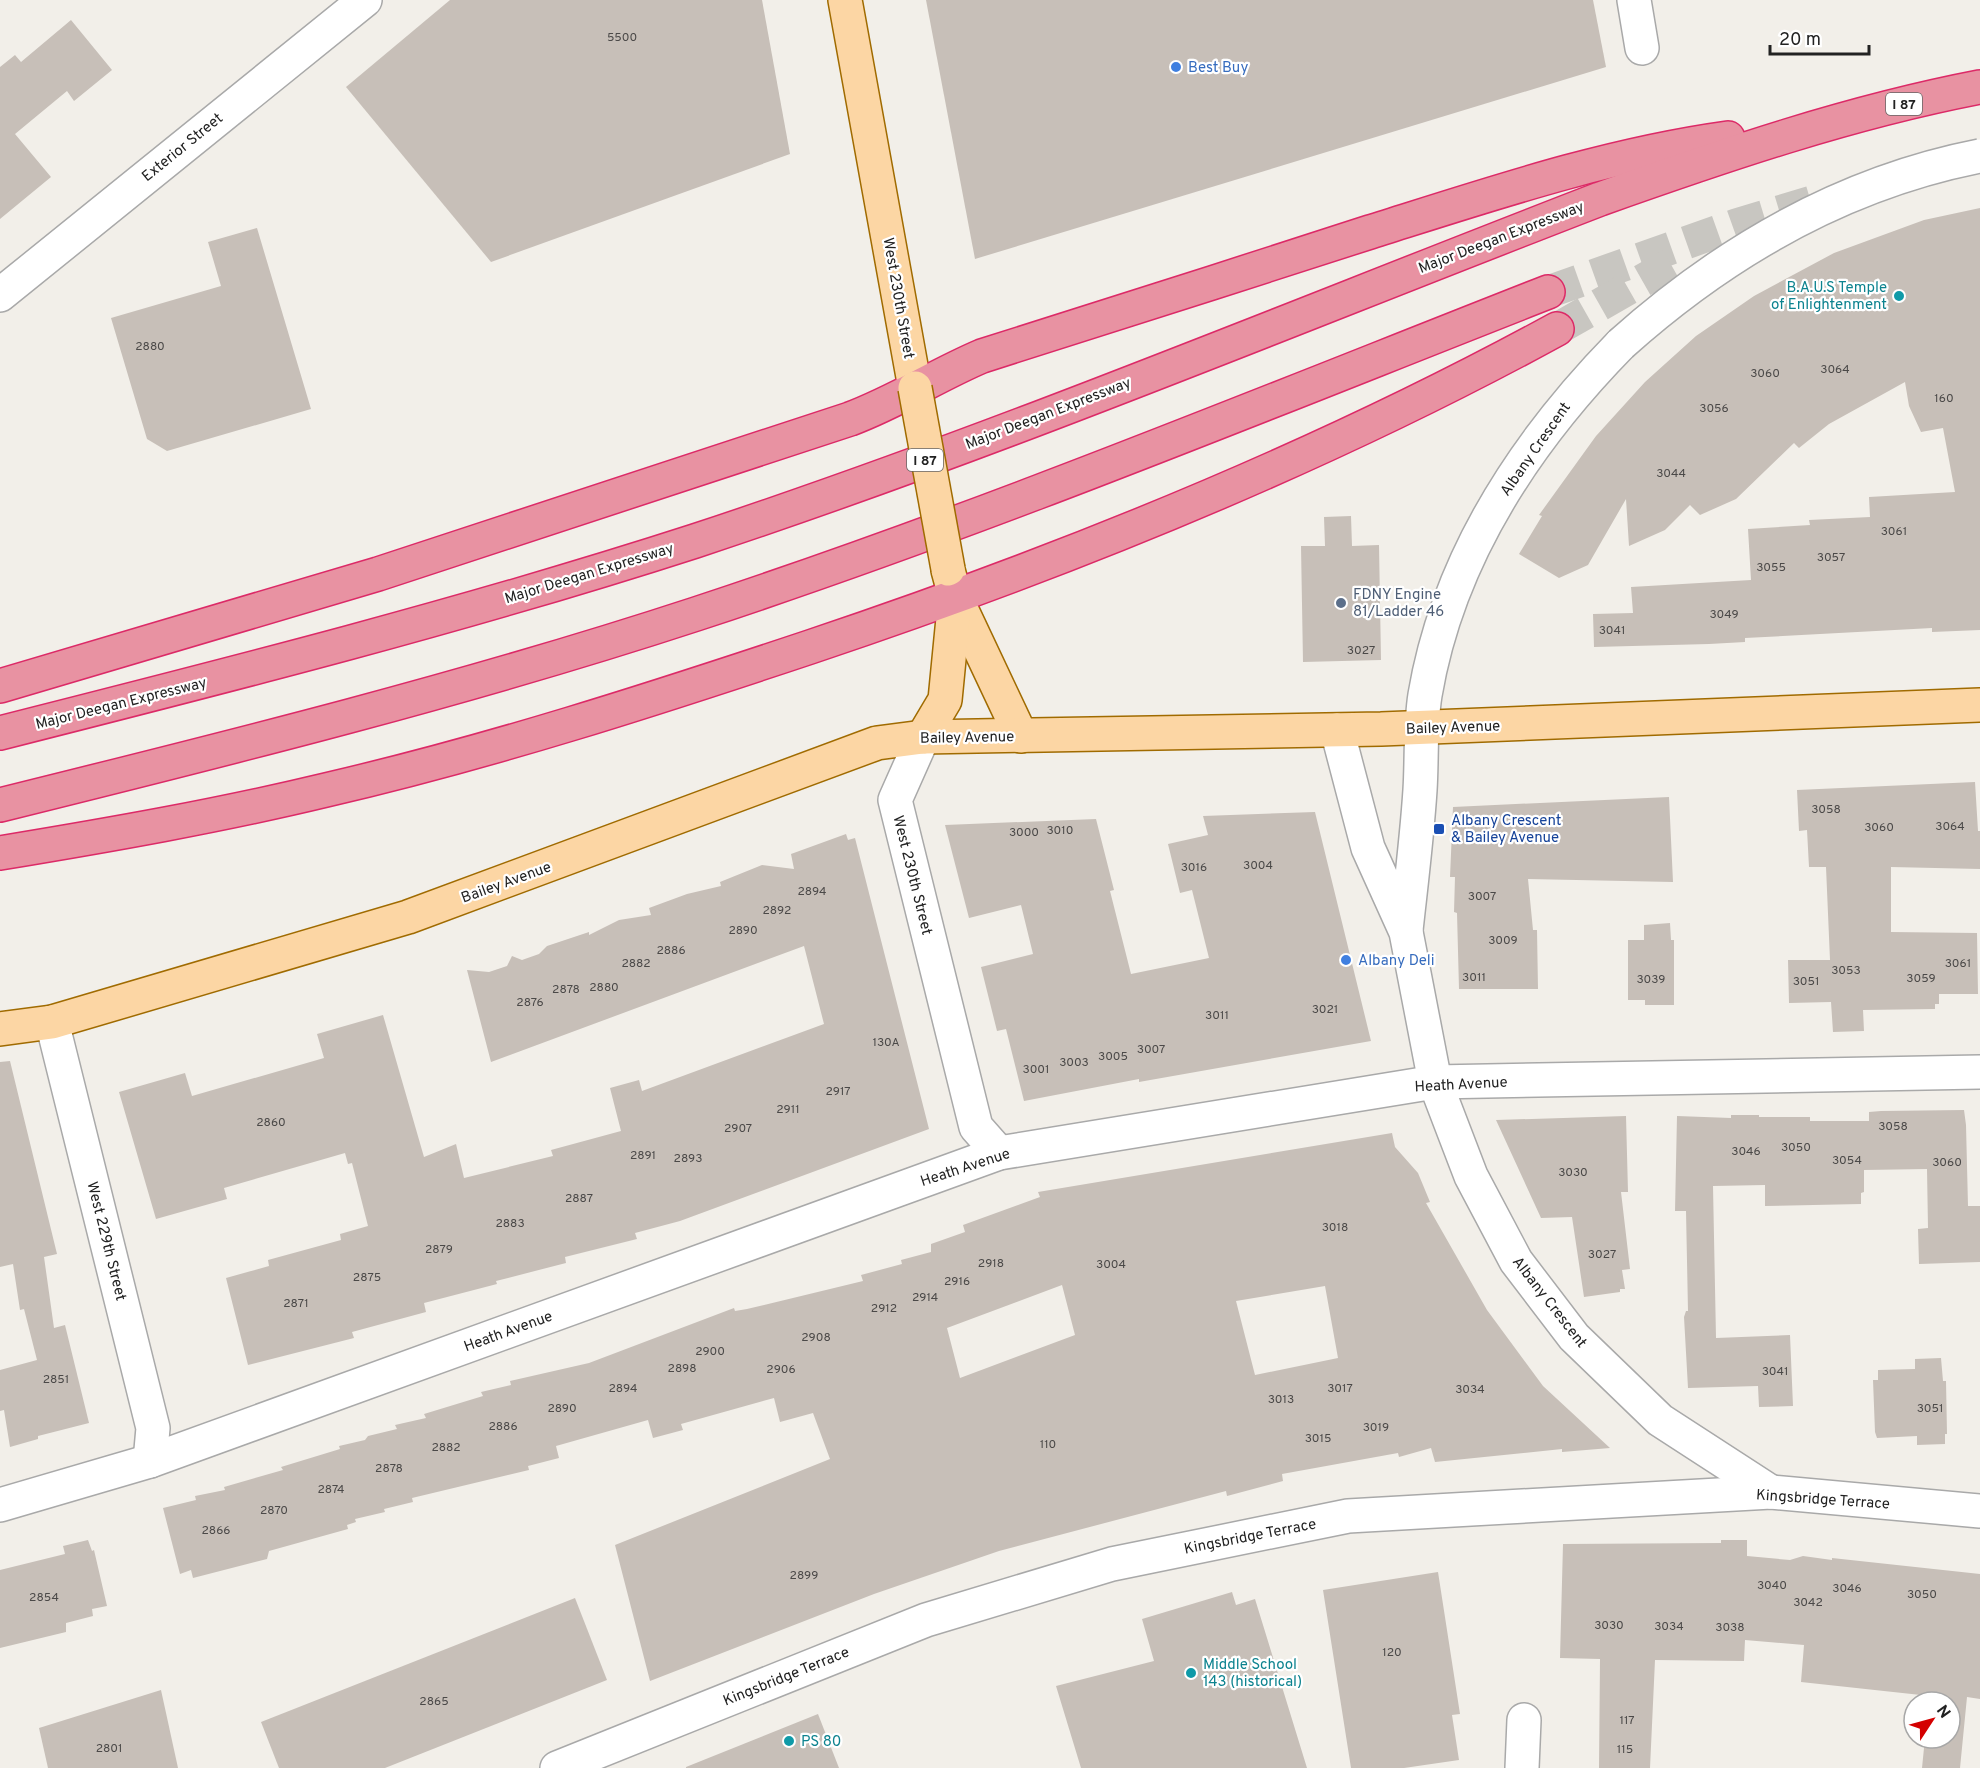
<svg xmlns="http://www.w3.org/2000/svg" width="1980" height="1768" viewBox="0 0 1980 1768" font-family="Overpass,sans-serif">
	<rect width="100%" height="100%" fill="#f2efe9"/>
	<!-- building -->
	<g fill="#c7bfb8" fill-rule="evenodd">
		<path d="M 450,0 L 762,0 L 790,154 L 491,262 L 346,87 Z"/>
		<path d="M 926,0 L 1593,0 L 1606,67 L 975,259 Z"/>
		<path d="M 71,20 L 112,70 L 74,101 L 67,91 L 15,134 L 51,177 L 0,219 L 0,67 L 15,55 L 21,62 Z"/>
		<path d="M 1980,208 L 1980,630 L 1932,632 L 1932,628 L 1745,638 L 1745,642 L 1709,644 L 1594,647 L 1593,614 L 1633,613 L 1631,587 L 1751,580 L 1748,529 L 1810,525 L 1809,520 L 1870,517 L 1869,497 L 1955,492 L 1943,428 L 1921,432 L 1909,406 L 1905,382 L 1829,424 L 1799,448 L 1794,443 L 1736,499 L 1700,515 L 1690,505 L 1665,530 L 1629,546 L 1626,499 L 1588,565 L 1559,578 L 1519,554 L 1542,516 L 1539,515 L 1596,436 L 1645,382 L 1696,336 L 1754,296 L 1834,253 L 1924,220 Z"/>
		<path d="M 257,228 L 311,409 L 167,451 L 147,439 L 111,318 L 221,286 L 208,242 Z"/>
		<path d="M 1351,516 L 1352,546 L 1379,545 L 1381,660 L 1303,662 L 1301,546 L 1325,546 L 1324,517 Z"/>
		<path d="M 1975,782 L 1978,831 L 1980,831 L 1980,869 L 1891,867 L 1891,932 L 1977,933 L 1978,994 L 1939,994 L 1939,1004 L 1935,1004 L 1935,1009 L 1863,1010 L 1864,1031 L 1833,1032 L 1831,1002 L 1789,1003 L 1788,960 L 1830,960 L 1826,867 L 1809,867 L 1807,830 L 1799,831 L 1797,790 Z"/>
		<path d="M 1669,797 L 1673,882 L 1528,879 L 1533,930 L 1537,930 L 1538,989 L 1459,989 L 1457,913 L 1454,912 L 1455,877 L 1450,877 L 1453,807 Z"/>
		<path d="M 1315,812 L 1371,1041 L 1139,1082 L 1139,1079 L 1024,1101 L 1006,1029 L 997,1031 L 981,967 L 1033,954 L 1021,905 L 969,918 L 945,825 L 1096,819 L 1114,890 L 1110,891 L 1131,974 L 1209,958 L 1192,890 L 1180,893 L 1168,844 L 1208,835 L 1203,816 Z"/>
		<path d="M 846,834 L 848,840 L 855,838 L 929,1129 L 680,1221 L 635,1233 L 637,1239 L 565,1257 L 566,1263 L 496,1281 L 497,1284 L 424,1303 L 426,1312 L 352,1332 L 354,1338 L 248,1365 L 226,1278 L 269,1266 L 268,1260 L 341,1240 L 340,1234 L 368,1226 L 352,1163 L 348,1164 L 345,1153 L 224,1188 L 227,1199 L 156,1219 L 119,1092 L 185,1073 L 192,1096 L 324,1058 L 317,1034 L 383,1015 L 424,1157 L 456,1144 L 464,1178 L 553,1156 L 551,1150 L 621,1131 L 610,1088 L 639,1080 L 642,1091 L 824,1024 L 804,946 L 491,1062 L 467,970 L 489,972 L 507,966 L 512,956 L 522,960 L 539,954 L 547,946 L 589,932 L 589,935 L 619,920 L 651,915 L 649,908 L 687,894 L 721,886 L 720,882 L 762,865 L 794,869 L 791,854 Z"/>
		<path d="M 1670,923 L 1671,940 L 1674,940 L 1674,1005 L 1645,1005 L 1645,1000 L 1628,1000 L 1628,940 L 1644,940 L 1644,925 Z"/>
		<path d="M 10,1061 L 57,1254 L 44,1257 L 54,1328 L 65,1325 L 89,1423 L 38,1436 L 38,1439 L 10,1447 L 4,1410 L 0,1411 L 0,1370 L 37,1360 L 24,1309 L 20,1310 L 13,1264 L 0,1267 L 0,1062 Z"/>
		<path d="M 1964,1110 L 1966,1125 L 1968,1206 L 1980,1206 L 1980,1262 L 1919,1264 L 1918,1229 L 1928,1228 L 1927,1169 L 1864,1170 L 1864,1192 L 1861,1193 L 1861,1204 L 1765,1206 L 1765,1185 L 1713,1186 L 1716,1338 L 1790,1335 L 1793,1406 L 1759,1407 L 1758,1386 L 1688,1388 L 1684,1317 L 1686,1311 L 1688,1311 L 1686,1211 L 1675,1211 L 1677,1116 L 1731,1118 L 1731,1115 L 1759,1115 L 1759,1117 L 1810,1117 L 1810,1121 L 1869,1121 L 1869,1112 L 1881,1111 Z"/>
		<path d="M 1626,1116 L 1628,1192 L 1621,1192 L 1630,1269 L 1622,1270 L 1625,1289 L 1620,1289 L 1620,1292 L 1584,1297 L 1572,1217 L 1541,1218 L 1496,1120 Z"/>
		<path d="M 1392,1133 L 1395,1147 L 1418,1173 L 1430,1202 L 1426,1203 L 1487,1310 L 1543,1386 L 1610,1448 L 1562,1452 L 1562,1449 L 1435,1462 L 1431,1448 L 1399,1457 L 1398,1453 L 1282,1474 L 1283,1481 L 1227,1496 L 1226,1491 L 999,1551 L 874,1594 L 650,1681 L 615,1545 L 830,1459 L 813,1413 L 780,1422 L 774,1398 L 681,1424 L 683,1430 L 653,1438 L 648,1420 L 556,1446 L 559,1458 L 528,1466 L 529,1470 L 412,1498 L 413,1502 L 384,1509 L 385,1512 L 355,1519 L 356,1522 L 347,1525 L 348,1529 L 269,1551 L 267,1559 L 193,1578 L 191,1570 L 180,1574 L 163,1508 L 196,1500 L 195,1496 L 225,1490 L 224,1487 L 283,1470 L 281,1467 L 340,1449 L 339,1446 L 365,1440 L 368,1436 L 397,1429 L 395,1425 L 426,1418 L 424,1414 L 483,1396 L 481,1392 L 511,1385 L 510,1381 L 589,1363 L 734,1308 L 735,1311 L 747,1309 L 863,1281 L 861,1275 L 902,1264 L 901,1260 L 931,1252 L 931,1244 L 965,1232 L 963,1225 L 1040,1197 L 1038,1192 ZM 1062,1285 L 1075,1335 L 960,1378 L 947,1328 ZM 1325,1286 L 1338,1358 L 1255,1375 L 1236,1301 Z"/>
		<path d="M 1941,1358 L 1943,1381 L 1946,1381 L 1947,1434 L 1945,1434 L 1945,1444 L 1917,1445 L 1917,1436 L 1877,1438 L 1875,1432 L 1873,1380 L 1878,1380 L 1878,1370 L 1915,1369 L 1915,1359 Z"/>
		<path d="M 88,1540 L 92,1551 L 94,1550 L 107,1606 L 92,1609 L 93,1616 L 66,1623 L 66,1632 L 0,1648 L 0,1570 L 65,1554 L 63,1546 Z"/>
		<path d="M 1721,1540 L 1747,1540 L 1747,1556 L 1790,1560 L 1803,1556 L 1832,1560 L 1832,1558 L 1980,1574 L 1980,1699 L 1967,1697 L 1960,1768 L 1922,1768 L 1925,1738 L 1950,1738 L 1950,1702 L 1929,1702 L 1930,1696 L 1801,1682 L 1804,1645 L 1745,1640 L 1744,1661 L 1655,1660 L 1650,1768 L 1599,1768 L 1600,1659 L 1560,1658 L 1563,1544 L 1721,1543 Z"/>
		<path d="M 1438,1572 L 1460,1714 L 1452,1715 L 1459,1760 L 1404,1768 L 1351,1768 L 1323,1590 Z"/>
		<path d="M 1232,1592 L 1236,1605 L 1255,1599 L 1307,1768 L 1081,1768 L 1056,1686 L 1154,1661 L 1142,1619 Z"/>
		<path d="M 575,1598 L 607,1680 L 385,1768 L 279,1768 L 261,1722 Z"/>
		<path d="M 161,1690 L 178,1768 L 48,1768 L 39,1728 Z"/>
		<path d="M 818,1714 L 839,1768 L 686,1768 L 686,1767 Z"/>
	</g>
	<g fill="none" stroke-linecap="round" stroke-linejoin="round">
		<!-- highway-tunnel -->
		<g stroke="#c8c6c1" stroke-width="33" stroke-dasharray="33 16" stroke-linecap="butt">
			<path d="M 1548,292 L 1736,225 L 1819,200"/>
			<path d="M 1557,329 L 1675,262"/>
		</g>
		<defs>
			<g id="minor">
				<path d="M 1634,0 L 1642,48"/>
				<path d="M 0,295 L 365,0"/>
				<path d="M 1337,730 L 1368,848 L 1406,932 L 1435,1082 L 1471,1176 L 1516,1261 L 1574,1337 L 1660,1420 L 1771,1492"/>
				<path d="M 923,737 L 895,800 L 976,1127 L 999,1153"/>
				<path d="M 1406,930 C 1411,884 1417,837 1420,790 C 1422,759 1420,726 1425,695 C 1448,559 1526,441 1621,344"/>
				<path d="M 52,1022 L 153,1428 L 150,1461"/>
				<path d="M 0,1505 L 150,1461 L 999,1153 L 1435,1082 L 1980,1072"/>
				<path d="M 557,1768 L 926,1620 L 1112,1564 L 1348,1516 L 1771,1492 L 1980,1511"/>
				<path d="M 1522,1768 L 1524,1720"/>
			</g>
			<g id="major">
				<path d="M 845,0 L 915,388"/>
				<path d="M 948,570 L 955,596 L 1021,736"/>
				<path d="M 923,737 L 945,700 L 955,598"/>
				<path d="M 0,1029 L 52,1022 L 408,917 L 877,743 L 923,737 L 1381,729 L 1980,705"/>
			</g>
			<g id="highway">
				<path d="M 0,686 L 378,574 L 850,419 C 896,402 937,375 982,356 C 1111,315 1241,274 1370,232 C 1488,195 1605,155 1728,138"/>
				<path d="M 0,733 C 233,674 466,615 695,541 C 1001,440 1299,315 1600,199 C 1724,155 1850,112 1980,87"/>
				<path d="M 0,805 C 234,747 467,689 696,614 C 985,519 1265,403 1548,292"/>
				<path d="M 0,853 C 109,835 218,816 326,790 C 490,752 651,700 810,647 C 1067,561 1319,459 1557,329"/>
			</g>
		</defs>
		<!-- minor casing -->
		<use href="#minor" stroke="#a9a9a9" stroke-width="36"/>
		<!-- major casing -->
		<use href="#major" stroke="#a06b00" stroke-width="36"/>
		<!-- highway casing -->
		<use href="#highway" stroke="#dc2a67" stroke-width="36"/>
		<!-- minor -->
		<use href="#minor" stroke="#fff" stroke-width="33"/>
		<!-- major -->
		<use href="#major" stroke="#fcd6a4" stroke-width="33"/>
		<!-- highway -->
		<use href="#highway" stroke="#e892a2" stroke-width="33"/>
		<defs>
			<path id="minor-bridge" d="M 1621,344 C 1725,251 1842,183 1980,156"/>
			<path id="major-bridge" d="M 915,388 L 948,569"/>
		</defs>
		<!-- minor-bridge casing -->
		<use href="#minor-bridge" stroke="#a9a9a9" stroke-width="36" stroke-linecap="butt"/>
		<!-- major-bridge casing -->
		<use href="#major-bridge" stroke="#a06b00" stroke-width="36" stroke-linecap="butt"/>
		<!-- minor-bridge -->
		<use href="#minor-bridge" stroke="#fff" stroke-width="33"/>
		<!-- major-bridge -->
		<use href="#major-bridge" stroke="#fcd6a4" stroke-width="33"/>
	</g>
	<!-- markers -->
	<g fill="#3f7fe0" stroke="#fff" stroke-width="2">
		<circle cx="1176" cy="67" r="6"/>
		<circle cx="1346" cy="960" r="6"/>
	</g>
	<g fill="#0f9aa8" stroke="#fff" stroke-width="2">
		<circle cx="1899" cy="296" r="6"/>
		<circle cx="1191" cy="1673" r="6"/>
		<circle cx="789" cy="1741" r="6"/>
	</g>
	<circle fill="#5c6f8a" stroke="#fff" stroke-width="2" cx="1341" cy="603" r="6"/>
	<rect fill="#1a4fb4" stroke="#fff" stroke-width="2" x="1433" y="823" width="12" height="12" rx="3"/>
	<g text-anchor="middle" stroke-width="4.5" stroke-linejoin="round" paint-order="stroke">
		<!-- number labels -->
		<g font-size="12" fill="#4b4948">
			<text x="622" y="41">5500</text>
			<text x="150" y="350">2880</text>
			<text x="1835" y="373">3064</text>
			<text x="1765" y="377">3060</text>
			<text x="1944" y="402">160</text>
			<text x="1714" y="412">3056</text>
			<text x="1671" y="477">3044</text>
			<text x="1894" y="535">3061</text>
			<text x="1831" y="561">3057</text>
			<text x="1771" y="571">3055</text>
			<text x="1724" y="618">3049</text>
			<text x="1612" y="634">3041</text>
			<text x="1361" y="654">3027</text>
			<text x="1826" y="813">3058</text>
			<text x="1950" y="830">3064</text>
			<text x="1879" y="831">3060</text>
			<text x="1060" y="834">3010</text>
			<text x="1024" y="836">3000</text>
			<text x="1258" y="869">3004</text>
			<text x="1194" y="871">3016</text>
			<text x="812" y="895">2894</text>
			<text x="1482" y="900">3007</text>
			<text x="777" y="914">2892</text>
			<text x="743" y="934">2890</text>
			<text x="1503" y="944">3009</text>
			<text x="671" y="954">2886</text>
			<text x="636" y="967">2882</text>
			<text x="1958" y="967">3061</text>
			<text x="1846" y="974">3053</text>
			<text x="1474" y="981">3011</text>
			<text x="1921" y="982">3059</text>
			<text x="1651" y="983">3039</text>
			<text x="1806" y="985">3051</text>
			<text x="604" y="991">2880</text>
			<text x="566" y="993">2878</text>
			<text x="530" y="1006">2876</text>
			<text x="1325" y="1013">3021</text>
			<text x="1217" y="1019">3011</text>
			<text x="886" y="1046">130A</text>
			<text x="1151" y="1053">3007</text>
			<text x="1113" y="1060">3005</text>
			<text x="1074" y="1066">3003</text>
			<text x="1036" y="1073">3001</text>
			<text x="838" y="1095">2917</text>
			<text x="788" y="1113">2911</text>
			<text x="271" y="1126">2860</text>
			<text x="1893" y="1130">3058</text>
			<text x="738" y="1132">2907</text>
			<text x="1796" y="1151">3050</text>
			<text x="1746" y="1155">3046</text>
			<text x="643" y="1159">2891</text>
			<text x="688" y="1162">2893</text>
			<text x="1847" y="1164">3054</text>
			<text x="1947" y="1166">3060</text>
			<text x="1573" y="1176">3030</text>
			<text x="579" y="1202">2887</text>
			<text x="510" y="1227">2883</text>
			<text x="1335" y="1231">3018</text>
			<text x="439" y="1253">2879</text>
			<text x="1602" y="1258">3027</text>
			<text x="991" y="1267">2918</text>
			<text x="1111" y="1268">3004</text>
			<text x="367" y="1281">2875</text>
			<text x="957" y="1285">2916</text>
			<text x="925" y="1301">2914</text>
			<text x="296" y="1307">2871</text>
			<text x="884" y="1312">2912</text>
			<text x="816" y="1341">2908</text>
			<text x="710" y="1355">2900</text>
			<text x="682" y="1372">2898</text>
			<text x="781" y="1373">2906</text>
			<text x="1775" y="1375">3041</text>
			<text x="56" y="1383">2851</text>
			<text x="623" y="1392">2894</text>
			<text x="1340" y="1392">3017</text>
			<text x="1470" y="1393">3034</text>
			<text x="1281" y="1403">3013</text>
			<text x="562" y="1412">2890</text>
			<text x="1930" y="1412">3051</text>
			<text x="503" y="1430">2886</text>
			<text x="1376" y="1431">3019</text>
			<text x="1318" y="1442">3015</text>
			<text x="1048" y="1448">110</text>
			<text x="446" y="1451">2882</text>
			<text x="389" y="1472">2878</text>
			<text x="331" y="1493">2874</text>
			<text x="274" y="1514">2870</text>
			<text x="216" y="1534">2866</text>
			<text x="804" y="1579">2899</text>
			<text x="1772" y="1589">3040</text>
			<text x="1847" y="1592">3046</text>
			<text x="1922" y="1598">3050</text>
			<text x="44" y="1601">2854</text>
			<text x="1808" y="1606">3042</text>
			<text x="1609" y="1629">3030</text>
			<text x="1669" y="1630">3034</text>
			<text x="1730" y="1631">3038</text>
			<text x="1392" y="1656">120</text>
			<text x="434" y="1705">2865</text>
			<text x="1627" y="1724">117</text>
			<text x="109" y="1752">2801</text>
			<text x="1625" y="1753">115</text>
		</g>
		<!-- shield labels -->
		<g fill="#fff" stroke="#646464" stroke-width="1.5">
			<rect x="1886" y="93" width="36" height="22" rx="4.5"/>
			<rect x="907" y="449" width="36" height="22" rx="4.5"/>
		</g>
		<g font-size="14" font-weight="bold" fill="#222">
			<text x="1904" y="109">I 87</text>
			<text x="925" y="465">I 87</text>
		</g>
		<!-- shop labels -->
		<g font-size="15" fill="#366cbe" stroke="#fff" text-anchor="start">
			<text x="1188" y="72">Best Buy</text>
			<text x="1358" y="965">Albany Deli</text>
		</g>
		<!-- street labels -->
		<g font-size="15" fill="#222" stroke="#fff">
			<text transform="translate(182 147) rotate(-39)" y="5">Exterior Street</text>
			<text transform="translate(1501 237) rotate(-21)" y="5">Major Deegan Expressway</text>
			<text transform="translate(899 298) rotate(80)" y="5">West 230th Street</text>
			<text transform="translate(1048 413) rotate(-21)" y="5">Major Deegan Expressway</text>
			<text transform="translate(1535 449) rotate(-55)" y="5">Albany Crescent</text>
			<text transform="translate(589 573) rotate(-17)" y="5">Major Deegan Expressway</text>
			<text transform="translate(121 703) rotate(-14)" y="5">Major Deegan Expressway</text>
			<text transform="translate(1453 727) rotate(-2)" y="5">Bailey Avenue</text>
			<text transform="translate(967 737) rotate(-1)" y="5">Bailey Avenue</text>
			<text transform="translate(913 875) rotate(76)" y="5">West 230th Street</text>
			<text transform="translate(506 882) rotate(-20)" y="5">Bailey Avenue</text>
			<text transform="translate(1461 1084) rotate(-3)" y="5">Heath Avenue</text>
			<text transform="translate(965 1167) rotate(-18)" y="5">Heath Avenue</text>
			<text transform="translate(107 1241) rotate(76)" y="5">West 229th Street</text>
			<text transform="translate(1550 1302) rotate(52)" y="5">Albany Crescent</text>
			<text transform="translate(508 1331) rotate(-20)" y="5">Heath Avenue</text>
			<text transform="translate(1823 1499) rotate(4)" y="5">Kingsbridge Terrace</text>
			<text transform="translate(1250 1536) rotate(-11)" y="5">Kingsbridge Terrace</text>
			<text transform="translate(786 1676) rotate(-22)" y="5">Kingsbridge Terrace</text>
		</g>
		<!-- culture labels -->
		<g font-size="15" fill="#0d838f" stroke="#fff" text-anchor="start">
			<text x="1887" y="292" text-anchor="end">B.A.U.S Temple<tspan x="1887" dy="17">of Enlightenment</tspan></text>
			<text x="1203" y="1669">Middle School<tspan x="1203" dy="17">143 (historical)</tspan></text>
			<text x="801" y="1746">PS 80</text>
		</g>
		<!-- service labels -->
		<g font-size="15" fill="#4e5e75" stroke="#fff" text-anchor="start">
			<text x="1353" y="599">FDNY Engine<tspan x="1353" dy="17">81/Ladder 46</tspan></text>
		</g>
		<!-- transit labels -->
		<g font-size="15" fill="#164399" stroke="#fff" text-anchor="start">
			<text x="1451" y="825">Albany Crescent<tspan x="1451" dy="17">&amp; Bailey Avenue</tspan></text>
		</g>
	</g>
	<!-- north arrow -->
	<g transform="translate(1932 1720) rotate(54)"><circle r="28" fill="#ffffff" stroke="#a7a7a7" stroke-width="1.5"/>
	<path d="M0-4.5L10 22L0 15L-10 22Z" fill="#d40000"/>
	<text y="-9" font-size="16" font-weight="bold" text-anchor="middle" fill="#222222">N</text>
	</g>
	<!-- scale -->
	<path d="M1770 45v9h99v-9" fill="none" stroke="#222222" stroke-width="3"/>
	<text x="1779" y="45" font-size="18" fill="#222222" stroke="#ffffff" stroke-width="4.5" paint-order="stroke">20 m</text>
</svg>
